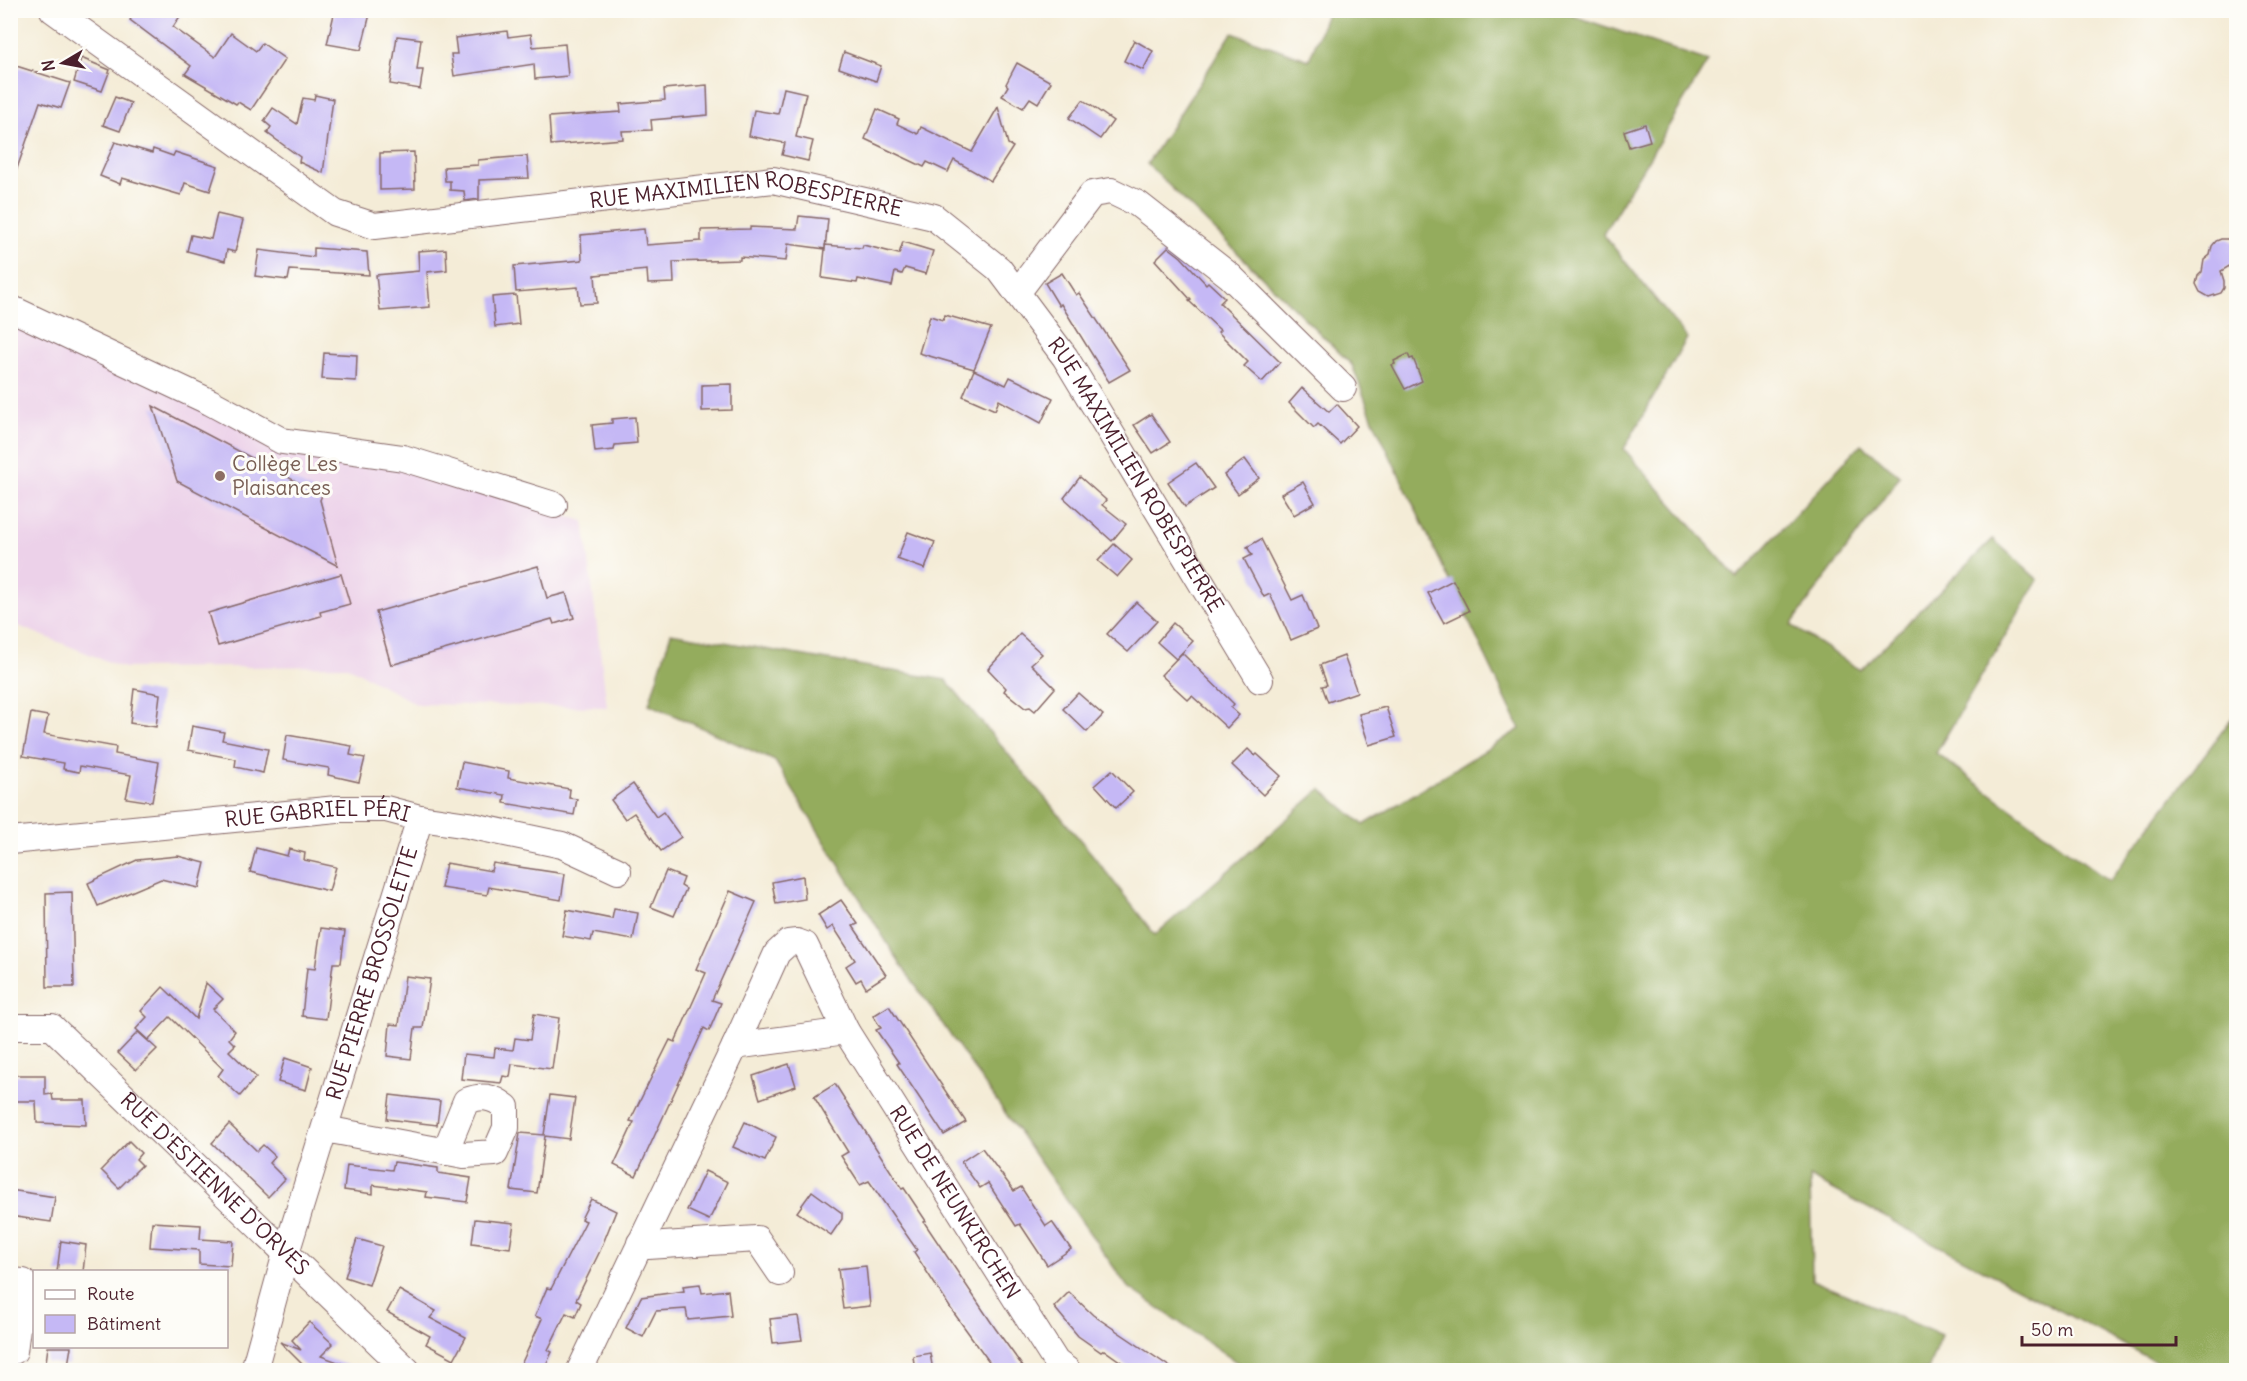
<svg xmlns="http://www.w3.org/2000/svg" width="2247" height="1381" viewBox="0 0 2247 1381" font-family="Delius,sans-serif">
	<rect width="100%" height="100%" fill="#fdfcf7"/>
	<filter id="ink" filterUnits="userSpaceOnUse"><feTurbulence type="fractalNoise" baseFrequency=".0167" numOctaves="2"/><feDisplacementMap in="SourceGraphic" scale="12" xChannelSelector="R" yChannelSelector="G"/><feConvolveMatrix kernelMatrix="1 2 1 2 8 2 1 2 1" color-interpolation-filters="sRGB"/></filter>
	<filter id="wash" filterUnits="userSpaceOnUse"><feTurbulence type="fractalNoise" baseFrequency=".008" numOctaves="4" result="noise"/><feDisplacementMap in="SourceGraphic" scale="24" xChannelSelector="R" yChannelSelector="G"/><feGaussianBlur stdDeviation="1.35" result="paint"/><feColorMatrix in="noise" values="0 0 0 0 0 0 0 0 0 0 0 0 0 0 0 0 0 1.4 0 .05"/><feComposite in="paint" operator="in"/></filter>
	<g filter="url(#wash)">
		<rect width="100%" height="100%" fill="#f4ecd7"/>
		<!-- built -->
		<path fill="#ecd1e9" d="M 10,303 L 274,431 L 584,521 L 607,707 L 416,704 L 347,666 L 124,668 L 11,623 Z"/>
		<!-- forest -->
		<path fill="#94ac5d" stroke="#6f6644" stroke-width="1.5" d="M 1328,11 L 1559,11 L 1708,61 L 1603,234 L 1687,338 L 1624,449 L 1737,578 L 1861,444 L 1900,476 L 1791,625 L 1860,670 L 1993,539 L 2038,580 L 1936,753 L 2109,881 L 2236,713 L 2236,1370 L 2171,1370 L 1810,1177 L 1812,1280 L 1941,1335 L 1928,1370 L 1248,1370 L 1127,1286 L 899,962 L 775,761 L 649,704 L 671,633 L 946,680 L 1092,854 L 1155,935 L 1321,789 L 1364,825 L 1520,729 L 1373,420 L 1352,365 L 1147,164 L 1232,33 L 1309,60 Z"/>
		<g id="blocks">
			<!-- building -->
			<g fill="#c5b8f5">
				<path d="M 136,10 L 184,10 L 173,27 L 215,57 L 231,33 L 256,51 L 262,43 L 285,59 L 251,110 L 238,102 L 236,104 L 185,74 L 191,66 L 130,20 Z"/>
				<path d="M 335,10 L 371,10 L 361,50 L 327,44 Z"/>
				<path d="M 507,31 L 508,37 L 531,34 L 533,47 L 565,44 L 568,76 L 535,79 L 534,64 L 454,76 L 451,54 L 457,54 L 455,38 Z"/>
				<path d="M 397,36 L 421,39 L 417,70 L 423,70 L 420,89 L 390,84 Z"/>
				<path d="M 1134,40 L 1153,51 L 1143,70 L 1124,61 Z"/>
				<path d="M 844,52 L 881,66 L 876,81 L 839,68 Z"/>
				<path d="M 81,58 L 110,70 L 102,91 L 74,82 Z"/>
				<path d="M 1017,63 L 1051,82 L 1038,103 L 1030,98 L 1023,108 L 1002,96 L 1008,86 L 1006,84 Z"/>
				<path d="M 10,64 L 70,83 L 61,108 L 40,102 L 13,180 L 10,179 Z"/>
				<path d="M 707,85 L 708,115 L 651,120 L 652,130 L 622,131 L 623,139 L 551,145 L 549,117 L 621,112 L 620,104 L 665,100 L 664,89 Z"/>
				<path d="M 784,88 L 806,93 L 796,137 L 813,141 L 808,161 L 782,155 L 785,143 L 749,136 L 754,110 L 778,114 Z"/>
				<path d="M 315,95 L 333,99 L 323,173 L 299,162 L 300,157 L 267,133 L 271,127 L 264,121 L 273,108 L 297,124 L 303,98 L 314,100 Z"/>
				<path d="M 115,97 L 131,103 L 120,131 L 103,125 Z"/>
				<path d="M 1083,100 L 1113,121 L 1100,139 L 1069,118 Z"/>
				<path d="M 998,107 L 1008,144 L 1013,147 L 991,181 L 954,160 L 948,172 L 927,162 L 924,167 L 865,139 L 877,109 L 899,119 L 897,124 L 918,134 L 921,127 L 972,152 Z"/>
				<path d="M 1645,124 L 1650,141 L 1629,147 L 1624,131 Z"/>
				<path d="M 115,142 L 152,153 L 153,149 L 173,156 L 175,152 L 218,166 L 210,191 L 185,183 L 181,195 L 122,178 L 120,184 L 100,176 Z"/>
				<path d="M 414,152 L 415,189 L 380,190 L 380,153 Z"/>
				<path d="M 527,156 L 529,178 L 479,180 L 479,199 L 465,201 L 464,191 L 450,190 L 450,181 L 445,181 L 444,167 L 478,165 L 478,160 Z"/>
				<path d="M 217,214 L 243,220 L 235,252 L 227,250 L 225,261 L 187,251 L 191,235 L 211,239 Z"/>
				<path d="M 799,216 L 828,219 L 825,249 L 825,245 L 862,248 L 863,245 L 899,254 L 903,242 L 933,251 L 926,274 L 905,268 L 902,274 L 895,272 L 892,286 L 858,279 L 857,283 L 822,278 L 825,249 L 788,244 L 786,261 L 740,257 L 740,260 L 673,262 L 674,283 L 648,284 L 647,270 L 595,275 L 597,303 L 580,304 L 578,287 L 516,292 L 514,266 L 582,260 L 581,235 L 644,229 L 646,245 L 701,241 L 701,230 L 750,229 L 750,227 L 797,229 Z"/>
				<path d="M 2221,239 L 2229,239 L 2236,244 L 2236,262 L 2221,271 L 2224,281 L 2224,288 L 2221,293 L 2209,297 L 2200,292 L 2196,284 L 2198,276 L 2202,272 L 2204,260 L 2210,255 L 2212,246 L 2216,241 Z"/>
				<path d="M 1168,247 L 1181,257 L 1206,284 L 1208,282 L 1225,298 L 1220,303 L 1280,362 L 1262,382 L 1244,366 L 1248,362 L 1218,332 L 1220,330 L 1189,301 L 1191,300 L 1155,260 Z"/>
				<path d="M 314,248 L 367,252 L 369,275 L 290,270 L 288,280 L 255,276 L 259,250 L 314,257 Z"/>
				<path d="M 446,249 L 447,270 L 427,272 L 430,307 L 380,311 L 376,275 L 419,271 L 418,251 Z"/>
				<path d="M 1062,273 L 1076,295 L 1079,293 L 1130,370 L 1109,382 L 1061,304 L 1059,306 L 1045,283 Z"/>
				<path d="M 516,295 L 519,324 L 495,327 L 492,297 Z"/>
				<path d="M 945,315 L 991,328 L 974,369 L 919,353 L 930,316 L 943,320 Z"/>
				<path d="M 324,353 L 357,355 L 356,381 L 322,379 Z"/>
				<path d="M 1408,354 L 1410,359 L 1413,358 L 1422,381 L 1405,389 L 1392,365 L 1395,364 L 1394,361 Z"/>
				<path d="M 974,370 L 1006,385 L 1010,377 L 1053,398 L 1041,423 L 999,400 L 995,410 L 963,396 Z"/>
				<path d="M 732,384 L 732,410 L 702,411 L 702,385 Z"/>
				<path d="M 1302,388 L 1329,412 L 1337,404 L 1357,426 L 1340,444 L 1318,424 L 1314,428 L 1289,403 Z"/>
				<path d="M 153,406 L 322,495 L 320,500 L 338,566 L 177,481 Z"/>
				<path d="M 1151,414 L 1170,442 L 1153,453 L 1134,425 Z"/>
				<path d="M 635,417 L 637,443 L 615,445 L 614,450 L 595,452 L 592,425 L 612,423 L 612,419 Z"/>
				<path d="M 1245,459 L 1259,478 L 1238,494 L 1224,475 Z"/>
				<path d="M 1196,463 L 1214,488 L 1185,507 L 1168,482 Z"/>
				<path d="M 1080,477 L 1106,500 L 1102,505 L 1126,524 L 1112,541 L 1064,498 Z"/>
				<path d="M 1303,482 L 1315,503 L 1294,515 L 1281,494 Z"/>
				<path d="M 908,532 L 935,542 L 925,569 L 897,559 Z"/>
				<path d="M 1261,539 L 1292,600 L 1303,595 L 1317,629 L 1291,640 L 1270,594 L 1264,597 L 1244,559 L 1252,555 L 1247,547 Z"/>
				<path d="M 1114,544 L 1132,560 L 1117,577 L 1098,561 Z"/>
				<path d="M 538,566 L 547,598 L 566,593 L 574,618 L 554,624 L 552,619 L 391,665 L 376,612 Z"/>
				<path d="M 341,574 L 350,604 L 320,612 L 321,616 L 218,646 L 208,613 Z"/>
				<path d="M 1453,580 L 1469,611 L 1444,623 L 1428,593 Z"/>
				<path d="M 1136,602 L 1157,621 L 1128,652 L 1107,634 Z"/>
				<path d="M 1173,623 L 1193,641 L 1176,659 L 1157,642 Z"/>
				<path d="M 1020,634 L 1042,654 L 1031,664 L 1055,688 L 1035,711 L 1030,707 L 1025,708 L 1004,691 L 1006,688 L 988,669 Z"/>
				<path d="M 1182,653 L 1234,704 L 1231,708 L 1239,715 L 1227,728 L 1192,696 L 1188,700 L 1161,675 Z"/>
				<path d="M 1344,656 L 1357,692 L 1328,702 L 1322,686 L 1327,685 L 1320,665 Z"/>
				<path d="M 134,689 L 160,694 L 156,727 L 130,723 Z"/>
				<path d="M 1078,693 L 1103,715 L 1087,732 L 1063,709 Z"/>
				<path d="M 1386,707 L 1396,737 L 1369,745 L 1359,714 Z"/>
				<path d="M 31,713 L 48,716 L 44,734 L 116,747 L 115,754 L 159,762 L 152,802 L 126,798 L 131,775 L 80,766 L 79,772 L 63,769 L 64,763 L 23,756 Z"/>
				<path d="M 192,726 L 224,732 L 222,740 L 268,749 L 263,773 L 235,767 L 236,759 L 188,750 Z"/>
				<path d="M 287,735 L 352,746 L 350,755 L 365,758 L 359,782 L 328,775 L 329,768 L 283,760 Z"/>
				<path d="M 1248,749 L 1255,756 L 1257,754 L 1281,776 L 1263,795 L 1232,765 Z"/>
				<path d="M 462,762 L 509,771 L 508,778 L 570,789 L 569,798 L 577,799 L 574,815 L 504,803 L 505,795 L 457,787 Z"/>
				<path d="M 1112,770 L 1133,792 L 1116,808 L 1095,785 Z"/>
				<path d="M 633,784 L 656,817 L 663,812 L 681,837 L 661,851 L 634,813 L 625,819 L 611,800 Z"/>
				<path d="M 256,848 L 287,856 L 289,849 L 305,853 L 304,860 L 336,867 L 329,891 L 250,872 Z"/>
				<path d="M 178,856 L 205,863 L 199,888 L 161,879 L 98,906 L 88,883 L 137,860 Z"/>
				<path d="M 446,863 L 491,871 L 493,863 L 565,874 L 561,900 L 489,887 L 487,895 L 441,888 Z"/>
				<path d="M 666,871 L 684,878 L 681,886 L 686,889 L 674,916 L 651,907 Z"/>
				<path d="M 803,876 L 805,899 L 776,904 L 772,882 Z"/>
				<path d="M 730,891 L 756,902 L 712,1000 L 721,1003 L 709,1031 L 704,1028 L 636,1176 L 614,1165 L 634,1122 L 630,1121 L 654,1072 L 670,1040 L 675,1042 L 706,973 L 696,969 Z"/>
				<path d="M 72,892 L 74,987 L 47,987 L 46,893 Z"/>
				<path d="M 841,900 L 858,924 L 853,926 L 886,975 L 866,988 L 861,979 L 856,982 L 846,966 L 855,960 L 833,926 L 827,930 L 818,915 Z"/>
				<path d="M 614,909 L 638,913 L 633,940 L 593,933 L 591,941 L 562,936 L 567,910 L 612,919 Z"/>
				<path d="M 321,928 L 345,931 L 341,963 L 333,963 L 326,1019 L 302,1016 L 307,968 L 315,969 Z"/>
				<path d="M 405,976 L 430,979 L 423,1028 L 415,1028 L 411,1059 L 387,1056 L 390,1024 L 399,1025 Z"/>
				<path d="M 206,983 L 223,999 L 213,1009 L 235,1031 L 229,1039 L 235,1045 L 229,1051 L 256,1077 L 240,1096 L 218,1076 L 223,1069 L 170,1017 L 148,1040 L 136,1029 L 147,1017 L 141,1011 L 163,987 L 196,1019 Z"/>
				<path d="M 889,1006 L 966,1122 L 944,1135 L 897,1064 L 899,1063 L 876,1030 L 881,1028 L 873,1016 Z"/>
				<path d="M 534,1014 L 559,1018 L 552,1069 L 512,1064 L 510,1077 L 503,1076 L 501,1083 L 461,1079 L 464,1054 L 494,1057 L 495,1048 L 513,1050 L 515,1038 L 530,1040 Z"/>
				<path d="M 138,1032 L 157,1049 L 136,1070 L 118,1053 Z"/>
				<path d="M 285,1058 L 312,1067 L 306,1090 L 278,1082 Z"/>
				<path d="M 789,1064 L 796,1086 L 760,1099 L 753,1076 Z"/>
				<path d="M 10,1075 L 45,1075 L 45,1095 L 52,1094 L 53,1100 L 85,1100 L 86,1125 L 37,1123 L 36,1101 L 10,1101 Z"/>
				<path d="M 835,1084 L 902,1189 L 904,1188 L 926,1221 L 924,1222 L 995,1328 L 1026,1371 L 996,1371 L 951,1309 L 914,1252 L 917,1250 L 869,1181 L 860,1185 L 841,1156 L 848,1152 L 814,1097 Z"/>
				<path d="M 390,1095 L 440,1101 L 437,1125 L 387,1119 Z"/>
				<path d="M 550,1095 L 575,1098 L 569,1139 L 545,1136 L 537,1193 L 511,1190 L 520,1133 L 544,1135 Z"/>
				<path d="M 745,1122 L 776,1137 L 765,1161 L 733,1147 Z"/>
				<path d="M 229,1124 L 257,1151 L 263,1145 L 275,1156 L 269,1163 L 285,1179 L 268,1197 L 212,1143 Z"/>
				<path d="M 129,1141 L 141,1153 L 136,1159 L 142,1165 L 119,1188 L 101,1170 Z"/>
				<path d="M 982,1148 L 1014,1191 L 1021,1187 L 1046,1226 L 1052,1222 L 1071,1249 L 1047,1265 L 1020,1224 L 1016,1226 L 988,1183 L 980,1188 L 961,1162 Z"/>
				<path d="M 394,1162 L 438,1168 L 438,1173 L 471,1178 L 467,1202 L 426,1197 L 427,1192 L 373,1185 L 373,1194 L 344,1190 L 347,1165 L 392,1170 Z"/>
				<path d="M 705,1171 L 728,1182 L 709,1220 L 687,1210 Z"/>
				<path d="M 10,1190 L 55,1197 L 51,1222 L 10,1216 Z"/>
				<path d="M 812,1191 L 842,1213 L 842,1219 L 831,1235 L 797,1212 Z"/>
				<path d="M 591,1199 L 616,1211 L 600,1251 L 576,1300 L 581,1303 L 575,1317 L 566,1313 L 548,1350 L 552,1352 L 543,1371 L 518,1371 L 542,1319 L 535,1316 L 547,1288 L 551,1289 L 586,1221 L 581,1219 Z"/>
				<path d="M 475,1219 L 514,1223 L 510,1248 L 472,1243 Z"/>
				<path d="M 152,1222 L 201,1225 L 200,1239 L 233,1241 L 231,1266 L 199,1264 L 199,1250 L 150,1247 Z"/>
				<path d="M 357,1239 L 382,1246 L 369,1285 L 345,1277 Z"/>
				<path d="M 61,1241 L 86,1245 L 83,1272 L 57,1272 Z"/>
				<path d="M 866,1266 L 870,1306 L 843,1309 L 838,1269 Z"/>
				<path d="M 700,1284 L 702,1293 L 728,1290 L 731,1316 L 688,1320 L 686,1309 L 656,1311 L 643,1337 L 626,1328 L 641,1297 L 684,1291 L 683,1286 Z"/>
				<path d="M 399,1290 L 436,1311 L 430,1318 L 466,1337 L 454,1359 L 426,1344 L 430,1336 L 387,1312 Z"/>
				<path d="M 1069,1292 L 1093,1315 L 1176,1371 L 1134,1371 L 1104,1350 L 1101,1352 L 1078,1336 L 1054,1307 Z"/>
				<path d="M 798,1316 L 802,1340 L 773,1343 L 770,1319 Z"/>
				<path d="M 309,1322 L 333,1344 L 321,1356 L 354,1368 L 353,1371 L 308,1370 L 280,1342 L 301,1350 L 292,1340 Z"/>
				<path d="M 48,1347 L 71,1347 L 68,1365 L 46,1362 Z"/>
				<path d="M 930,1353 L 933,1371 L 915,1371 L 913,1356 Z"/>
			</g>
		</g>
	</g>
	<g filter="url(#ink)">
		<use href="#blocks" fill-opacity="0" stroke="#866767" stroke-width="1.5"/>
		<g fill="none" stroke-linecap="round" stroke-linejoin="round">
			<defs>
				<g id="minor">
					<path id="s1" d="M 53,10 L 335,213 L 375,226 L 773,180 L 934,217 L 999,269 L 1065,357 L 1260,680"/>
					<path d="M 1017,293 L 1092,194 L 1111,191 L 1138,204 L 1230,276 L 1343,388"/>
					<path d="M 10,308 L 210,402 L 282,441 L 403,458 L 554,505"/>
					<path id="s2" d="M 10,841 L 337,809 L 386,809 L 420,818 L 468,825 L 562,845 L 618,871"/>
					<path id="s3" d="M 10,1027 L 52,1027 L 407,1370"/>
					<path d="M 735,1046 L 777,953 L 788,943 L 797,942 L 805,945 L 846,1031"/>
					<path d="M 325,1129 L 464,1155 L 495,1153 L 506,1128 L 506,1107 C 492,1096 482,1095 466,1101 L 445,1152"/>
					<path d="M 640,1243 L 648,1246 L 757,1239 L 780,1273"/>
					<path d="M 10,1281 L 23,1282 L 14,1351"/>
					<path id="s4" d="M 254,1370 L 286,1253 L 420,818"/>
					<path id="s5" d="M 580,1370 L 735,1046 L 846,1031 L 1056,1362 L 1067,1370"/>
				</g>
			</defs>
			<!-- minor casing -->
			<use href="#minor" stroke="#866767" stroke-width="28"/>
			<!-- minor -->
			<use href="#minor" stroke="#fff" stroke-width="26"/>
		</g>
	</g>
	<!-- markers -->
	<circle fill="#8d6e63" stroke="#fdfcf7" stroke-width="2" cx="220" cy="476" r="6"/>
	<g text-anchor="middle" stroke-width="6" stroke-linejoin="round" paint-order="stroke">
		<!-- street labels -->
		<g font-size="21" fill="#4a1f2b" stroke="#fdfcf7">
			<text dy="7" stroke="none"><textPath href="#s1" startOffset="764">RUE MAXIMILIEN ROBESPIERRE</textPath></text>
			<text dy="7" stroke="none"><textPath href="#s1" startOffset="1286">RUE MAXIMILIEN ROBESPIERRE</textPath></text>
			<text dy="7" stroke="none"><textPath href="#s2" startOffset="309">RUE GABRIEL PÉRI</textPath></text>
			<text dy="7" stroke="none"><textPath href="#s4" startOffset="414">RUE PIERRE BROSSOLETTE</textPath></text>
			<text dy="7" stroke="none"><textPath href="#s3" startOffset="268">RUE D'ESTIENNE D'ORVES</textPath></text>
			<text dy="7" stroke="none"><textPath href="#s5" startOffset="674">RUE DE NEUNKIRCHEN</textPath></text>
		</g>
		<!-- education labels -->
		<g font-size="21" fill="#785e54" stroke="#fdfcf7" text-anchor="start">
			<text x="232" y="471">Collège Les<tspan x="232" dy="24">Plaisances</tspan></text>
		</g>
	</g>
	<!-- margin -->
	<rect width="2247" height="1381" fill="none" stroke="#fdfcf7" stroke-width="36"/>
	<!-- legend -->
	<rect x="33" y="1270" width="195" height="78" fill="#fdfcf7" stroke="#b5a4a5" stroke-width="1.5"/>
	<rect x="45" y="1290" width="30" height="9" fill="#ffffff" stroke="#b5a4a5" stroke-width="1.5"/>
	<text x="87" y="1300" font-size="18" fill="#4a1f2b">Route</text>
	<rect x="45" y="1315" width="30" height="18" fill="#c5b8f5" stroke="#b5a4a5" stroke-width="1.5"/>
	<text x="87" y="1330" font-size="18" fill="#4a1f2b">Bâtiment</text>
	<!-- north arrow -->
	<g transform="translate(63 63) rotate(260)" stroke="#fdfcf7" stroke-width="4.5" paint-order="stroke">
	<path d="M0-4.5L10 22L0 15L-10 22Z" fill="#4a1f2b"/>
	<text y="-9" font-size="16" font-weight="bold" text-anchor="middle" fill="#4a1f2b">N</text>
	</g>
	<!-- scale -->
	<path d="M2022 1336v9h154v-9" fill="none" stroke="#4a1f2b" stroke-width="3"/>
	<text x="2031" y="1336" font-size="18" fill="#4a1f2b" stroke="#fdfcf7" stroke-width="4.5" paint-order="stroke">50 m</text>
</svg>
